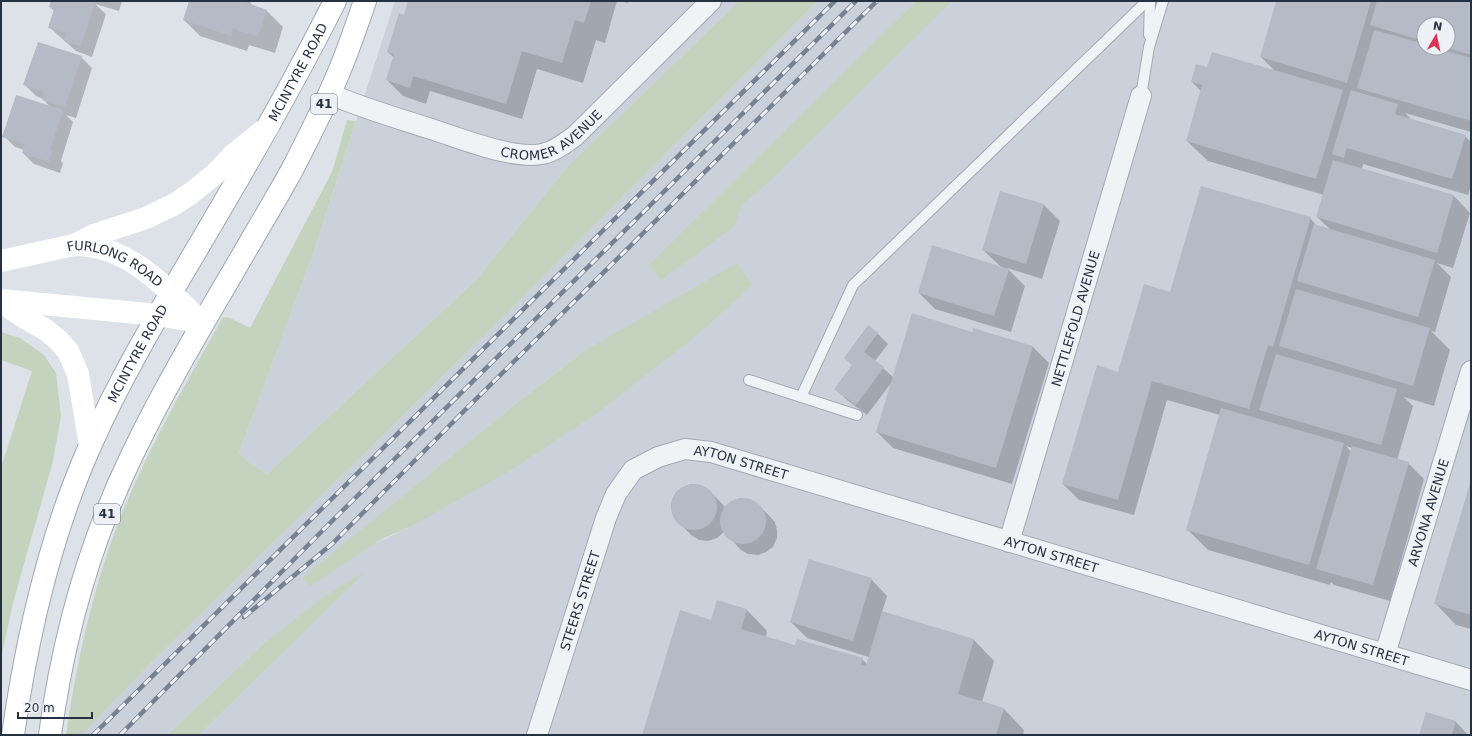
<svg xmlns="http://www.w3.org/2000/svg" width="1472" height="736" viewBox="0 0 1472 736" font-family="'DejaVu Sans',sans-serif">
	<rect width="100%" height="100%" fill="#dde2e9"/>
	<!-- built -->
	<g fill="#cbd1db" fill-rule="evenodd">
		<path d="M 395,1 L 739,1 L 568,166 L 476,280 L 267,474 L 246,460 L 239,453 L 314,251 Z"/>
		<path d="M 818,1 L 916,1 L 804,113 L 933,1 L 1471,1 L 1471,735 L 199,735 L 365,571 L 264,643 L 167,735 L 82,735 L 150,664 L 505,315 ZM 1424,24 L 1448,24 L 1448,48 L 1424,48 ZM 581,353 L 410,527 L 302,579 L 518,402 Z"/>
	</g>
	<!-- green -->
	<g fill="#c4d3bd">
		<path d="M 739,1 L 818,1 L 505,315 L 150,664 L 82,735 L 66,735 C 76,665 92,592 117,526 C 145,453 185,385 223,317 L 230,318 L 250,328 L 332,172 L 347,120 L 356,121 L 314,251 L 239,453 L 246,460 L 267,474 L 476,280 L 568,166 Z"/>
		<path d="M 916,1 L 952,1 L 767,184 L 741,206 L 735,226 L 661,280 L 649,265 Z"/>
		<path d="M 737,263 L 753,285 L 691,340 L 597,413 L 508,472 L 410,527 L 384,538 L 310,586 L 302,578 L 518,402 L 584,351 Z"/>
		<path d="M 1,332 L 20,338 L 44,355 L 56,373 L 61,416 L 53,461 L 13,603 L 1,658 L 1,468 L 32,371 L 1,360 Z"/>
		<path d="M 367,570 L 199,735 L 167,735 L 264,643 L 325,596 Z"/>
	</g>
	<!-- shadow -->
	<g fill="#0003" fill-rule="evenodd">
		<path d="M 52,1 L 122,1 L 119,11 L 95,4 L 106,14 L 92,57 L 76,51 L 49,27 L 55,12 L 50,7 Z"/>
		<path d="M 190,1 L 249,1 L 254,7 L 267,11 L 283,27 L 275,53 L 249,45 L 247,51 L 200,36 L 184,20 Z"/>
		<path d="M 409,1 L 617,1 L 605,43 L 596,40 L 583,83 L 537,69 L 522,119 L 430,91 L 426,104 L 403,96 L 387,80 L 394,58 L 388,52 L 404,16 Z"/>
		<path d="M 620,1 L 628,1 L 628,3 Z"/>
		<path d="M 1277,1 L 1471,1 L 1471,132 L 1405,113 L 1412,120 L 1465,136 L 1471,142 L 1471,186 L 1468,195 L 1363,164 L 1362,169 L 1454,196 L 1470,213 L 1453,268 L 1437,263 L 1451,277 L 1435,332 L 1431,331 L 1450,350 L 1434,406 L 1404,397 L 1413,406 L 1397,460 L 1408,463 L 1424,479 L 1390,601 L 1334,585 L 1331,582 L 1330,585 L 1208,550 L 1187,529 L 1220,415 L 1167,400 L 1134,515 L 1079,500 L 1063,484 L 1119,373 L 1171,293 L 1310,218 L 1318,227 L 1331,230 L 1317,217 L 1324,195 L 1208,161 L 1187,141 L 1201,91 L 1192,82 L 1208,68 L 1275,71 L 1261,57 ZM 1424,24 L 1448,24 L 1448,48 L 1424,48 ZM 1346,446 L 1352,448 L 1351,452 Z"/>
		<path d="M 81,57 L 92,68 L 76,118 L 66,115 L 73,122 L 61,161 L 63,163 L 60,173 L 34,164 L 23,153 L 24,150 L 15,147 L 4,136 L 50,107 L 43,99 L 36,96 L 25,85 Z"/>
		<path d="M 1001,192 L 1044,205 L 1060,221 L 1042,279 L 1007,268 L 1025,286 L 1011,332 L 935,309 L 919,293 L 1001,267 L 983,250 Z"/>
		<path d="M 974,329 L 1033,347 L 1049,363 L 1012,484 L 893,448 L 877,432 L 892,382 L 867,415 L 847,400 L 836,389 L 853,366 L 845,358 L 877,333 L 888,344 L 875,361 L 893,377 L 973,333 Z"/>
		<path d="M 1471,483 L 1471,629 L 1456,625 L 1436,604 Z"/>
		<path d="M 691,484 L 700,485 L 708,489 L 725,507 L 733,501 L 740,498 L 749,499 L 757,503 L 775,522 L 777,530 L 777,538 L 773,547 L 766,552 L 758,555 L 748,554 L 741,550 L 724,532 L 717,538 L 708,541 L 699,540 L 691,535 L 674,517 L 671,508 L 672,500 L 676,492 L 683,487 Z"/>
		<path d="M 871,579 L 887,596 L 882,612 L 974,640 L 994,661 L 982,702 L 1004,709 L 1024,730 L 1023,735 L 643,735 L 711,621 L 717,601 L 747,610 L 767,631 L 766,637 L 795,646 L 862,659 L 867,664 L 869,657 L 807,638 L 791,622 Z"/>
		<path d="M 1427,713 L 1456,722 L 1468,735 L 1420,735 Z"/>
	</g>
	<!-- building -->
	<g fill="#b4bbc6">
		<path d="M 51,1 L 95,2 L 81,46 L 64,41 L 66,33 L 48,28 L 54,9 L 49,7 Z"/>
		<path d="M 189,1 L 242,1 L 267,10 L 258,37 L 233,29 L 231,36 L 183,20 Z"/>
		<path d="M 408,1 L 591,1 L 584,23 L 575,20 L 562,63 L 522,51 L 506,104 L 413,76 L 410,88 L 386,80 L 394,54 L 387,52 L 399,13 L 404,15 Z"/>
		<path d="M 1276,1 L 1371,1 L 1347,83 L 1260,57 Z"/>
		<path d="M 1377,1 L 1471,1 L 1471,55 L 1448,48 L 1448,24 L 1424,24 L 1424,41 L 1370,25 Z"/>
		<path d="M 1374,30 L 1424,44 L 1424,48 L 1436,48 L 1471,58 L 1471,121 L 1357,88 Z"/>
		<path d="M 38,42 L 82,56 L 65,107 L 42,100 L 44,92 L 23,85 Z"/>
		<path d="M 1212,52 L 1343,90 L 1316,179 L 1186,141 L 1202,85 L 1191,82 L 1196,64 L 1207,67 Z"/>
		<path d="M 1351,90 L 1398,104 L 1395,114 L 1466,135 L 1452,179 L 1347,148 L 1344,158 L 1332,154 Z"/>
		<path d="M 16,95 L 63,110 L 50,150 L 52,151 L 49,162 L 22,153 L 25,144 L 2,137 Z"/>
		<path d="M 1333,160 L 1454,195 L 1437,253 L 1316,217 Z"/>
		<path d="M 1201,186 L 1311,217 L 1273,347 L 1268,345 L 1249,409 L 1152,381 L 1118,500 L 1062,484 L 1097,365 L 1118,372 L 1144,284 L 1170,292 Z"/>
		<path d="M 1000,191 L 1044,204 L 1026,264 L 982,250 Z"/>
		<path d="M 1314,224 L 1435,260 L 1418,317 L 1297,281 Z"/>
		<path d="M 932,245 L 1009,269 L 994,316 L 918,293 Z"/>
		<path d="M 1296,289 L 1430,328 L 1413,386 L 1279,346 Z"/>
		<path d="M 912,313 L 972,332 L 973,328 L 1033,346 L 996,468 L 876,432 Z"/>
		<path d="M 868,325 L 878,333 L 864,352 L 884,367 L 856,405 L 834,389 L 852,365 L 844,358 Z"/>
		<path d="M 1276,354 L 1397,389 L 1381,445 L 1259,410 Z"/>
		<path d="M 1221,408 L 1344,443 L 1309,565 L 1186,530 Z"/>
		<path d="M 1352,446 L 1409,462 L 1373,585 L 1316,569 Z"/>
		<path d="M 1471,480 L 1471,615 L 1434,604 Z"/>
		<circle cx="694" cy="507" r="23"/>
		<circle cx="743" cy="521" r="23"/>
		<path d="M 809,559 L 872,578 L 853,641 L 790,622 Z"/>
		<path d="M 717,600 L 747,609 L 741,629 L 795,645 L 797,639 L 863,658 L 861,665 L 866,666 L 882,611 L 974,639 L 958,694 L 1004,708 L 996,735 L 642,735 L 680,610 L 711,620 Z"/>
		<path d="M 1426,712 L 1456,721 L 1452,735 L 1419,735 Z"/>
	</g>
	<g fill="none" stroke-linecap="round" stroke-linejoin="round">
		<defs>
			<g id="lane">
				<path d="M 1149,35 L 1150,1"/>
				<path d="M 1141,96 L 1149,47 L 1163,1"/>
				<path d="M 749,380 L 857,415"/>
				<path d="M 801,397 L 853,285 L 1147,1"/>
			</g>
			<g id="street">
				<path id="s1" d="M 330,94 C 362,108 397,118 431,129 C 460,138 517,162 546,153 C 557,150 566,142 575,136 L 711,1"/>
				<path id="s2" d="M 1009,542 L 1141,96"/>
				<path id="s3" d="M 1385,654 L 1471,371"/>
				<path id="s4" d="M 537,735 L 606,518 L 616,494 L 633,470 L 658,457 L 685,449 L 711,452 L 1471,680"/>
			</g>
			<g id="primary">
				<path id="s6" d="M 13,735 C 27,636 49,538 90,446 C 124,369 169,297 211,225 C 254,152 297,77 335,1"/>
				<path d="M 50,735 C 63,638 90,541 133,453 C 169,378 213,307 255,234 C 268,212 281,190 293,168 C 311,133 329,98 343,62 C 351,42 358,21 365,1"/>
			</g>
		</defs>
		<!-- lane casing -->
		<use href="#lane" stroke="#a2a9b3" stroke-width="12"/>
		<!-- street casing -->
		<use href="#street" stroke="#a2a9b3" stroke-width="22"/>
		<!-- primary casing -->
		<use href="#primary" stroke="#9ba7b5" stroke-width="24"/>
		<!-- lane -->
		<use href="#lane" stroke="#f0f3f6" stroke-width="10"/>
		<!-- street -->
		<use href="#street" stroke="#f0f3f6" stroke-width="20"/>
		<!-- secondary -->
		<g stroke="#fff" stroke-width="22">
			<path d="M 74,245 L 94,235 L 146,218 L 173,205 L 190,194 L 215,174 L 234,154 L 268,127"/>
			<path id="s5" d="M 1,261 L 74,245 C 131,245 164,288 203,323"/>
			<path d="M 1,300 L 158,315 L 203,323"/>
			<path d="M 1,302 L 25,318 L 46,330 L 58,340 L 68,351 L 78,374 L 90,446"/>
		</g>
		<!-- primary -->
		<use href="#primary" stroke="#fff" stroke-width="22"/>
		<defs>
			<g id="rail">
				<path d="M 244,617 L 332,544 L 465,410 L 877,1"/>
				<path d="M 93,735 L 835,1"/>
				<path d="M 120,735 L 327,526 L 856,1"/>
			</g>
		</defs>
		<!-- rail casing -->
		<use href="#rail" stroke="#758293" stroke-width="4.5"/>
		<!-- rail -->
		<use href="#rail" stroke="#edf1f6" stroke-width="3" stroke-dasharray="9" stroke-linecap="butt"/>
	</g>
	<g text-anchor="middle" stroke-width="3" stroke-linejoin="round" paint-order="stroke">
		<!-- shield labels -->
		<g fill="#edf1f6" stroke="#616a77" stroke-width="1">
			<rect x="311" y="94" width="26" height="20" rx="3"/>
			<rect x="94" y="504" width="26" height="20" rx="3"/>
		</g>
		<g font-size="12" font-weight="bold" fill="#253041">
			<text x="324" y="108">41</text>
			<text x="107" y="518">41</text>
		</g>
		<!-- street labels -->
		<g font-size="13" fill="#253041" stroke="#edf1f6">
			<text dy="5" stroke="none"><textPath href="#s6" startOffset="728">MCINTYRE ROAD</textPath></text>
			<text dy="5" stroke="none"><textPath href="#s1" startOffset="237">CROMER AVENUE</textPath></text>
			<text dy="5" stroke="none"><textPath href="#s5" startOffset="120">FURLONG ROAD</textPath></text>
			<text dy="5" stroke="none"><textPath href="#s2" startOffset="233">NETTLEFOLD AVENUE</textPath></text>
			<text dy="5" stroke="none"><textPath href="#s6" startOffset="404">MCINTYRE ROAD</textPath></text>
			<text dy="5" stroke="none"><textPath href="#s4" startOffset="397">AYTON STREET</textPath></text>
			<text dy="5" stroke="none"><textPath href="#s3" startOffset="148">ARVONA AVENUE</textPath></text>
			<text dy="5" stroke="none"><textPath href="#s4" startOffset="721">AYTON STREET</textPath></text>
			<text dy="5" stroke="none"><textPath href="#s4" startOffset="141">STEERS STREET</textPath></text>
			<text dy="5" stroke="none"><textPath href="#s4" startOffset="1045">AYTON STREET</textPath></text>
		</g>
	</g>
	<!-- border -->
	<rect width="1472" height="736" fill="none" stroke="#253041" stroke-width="4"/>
	<!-- north arrow -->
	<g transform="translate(1436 36) rotate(9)"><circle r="19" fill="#edf1f6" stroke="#9da4ae"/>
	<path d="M0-3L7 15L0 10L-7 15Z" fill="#da3554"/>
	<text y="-6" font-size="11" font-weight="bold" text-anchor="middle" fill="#253041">N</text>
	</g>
	<!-- scale -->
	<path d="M18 712v6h74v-6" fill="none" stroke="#253041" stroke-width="2"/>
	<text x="24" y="712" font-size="12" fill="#253041" stroke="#edf1f6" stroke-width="3" paint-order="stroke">20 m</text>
</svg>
